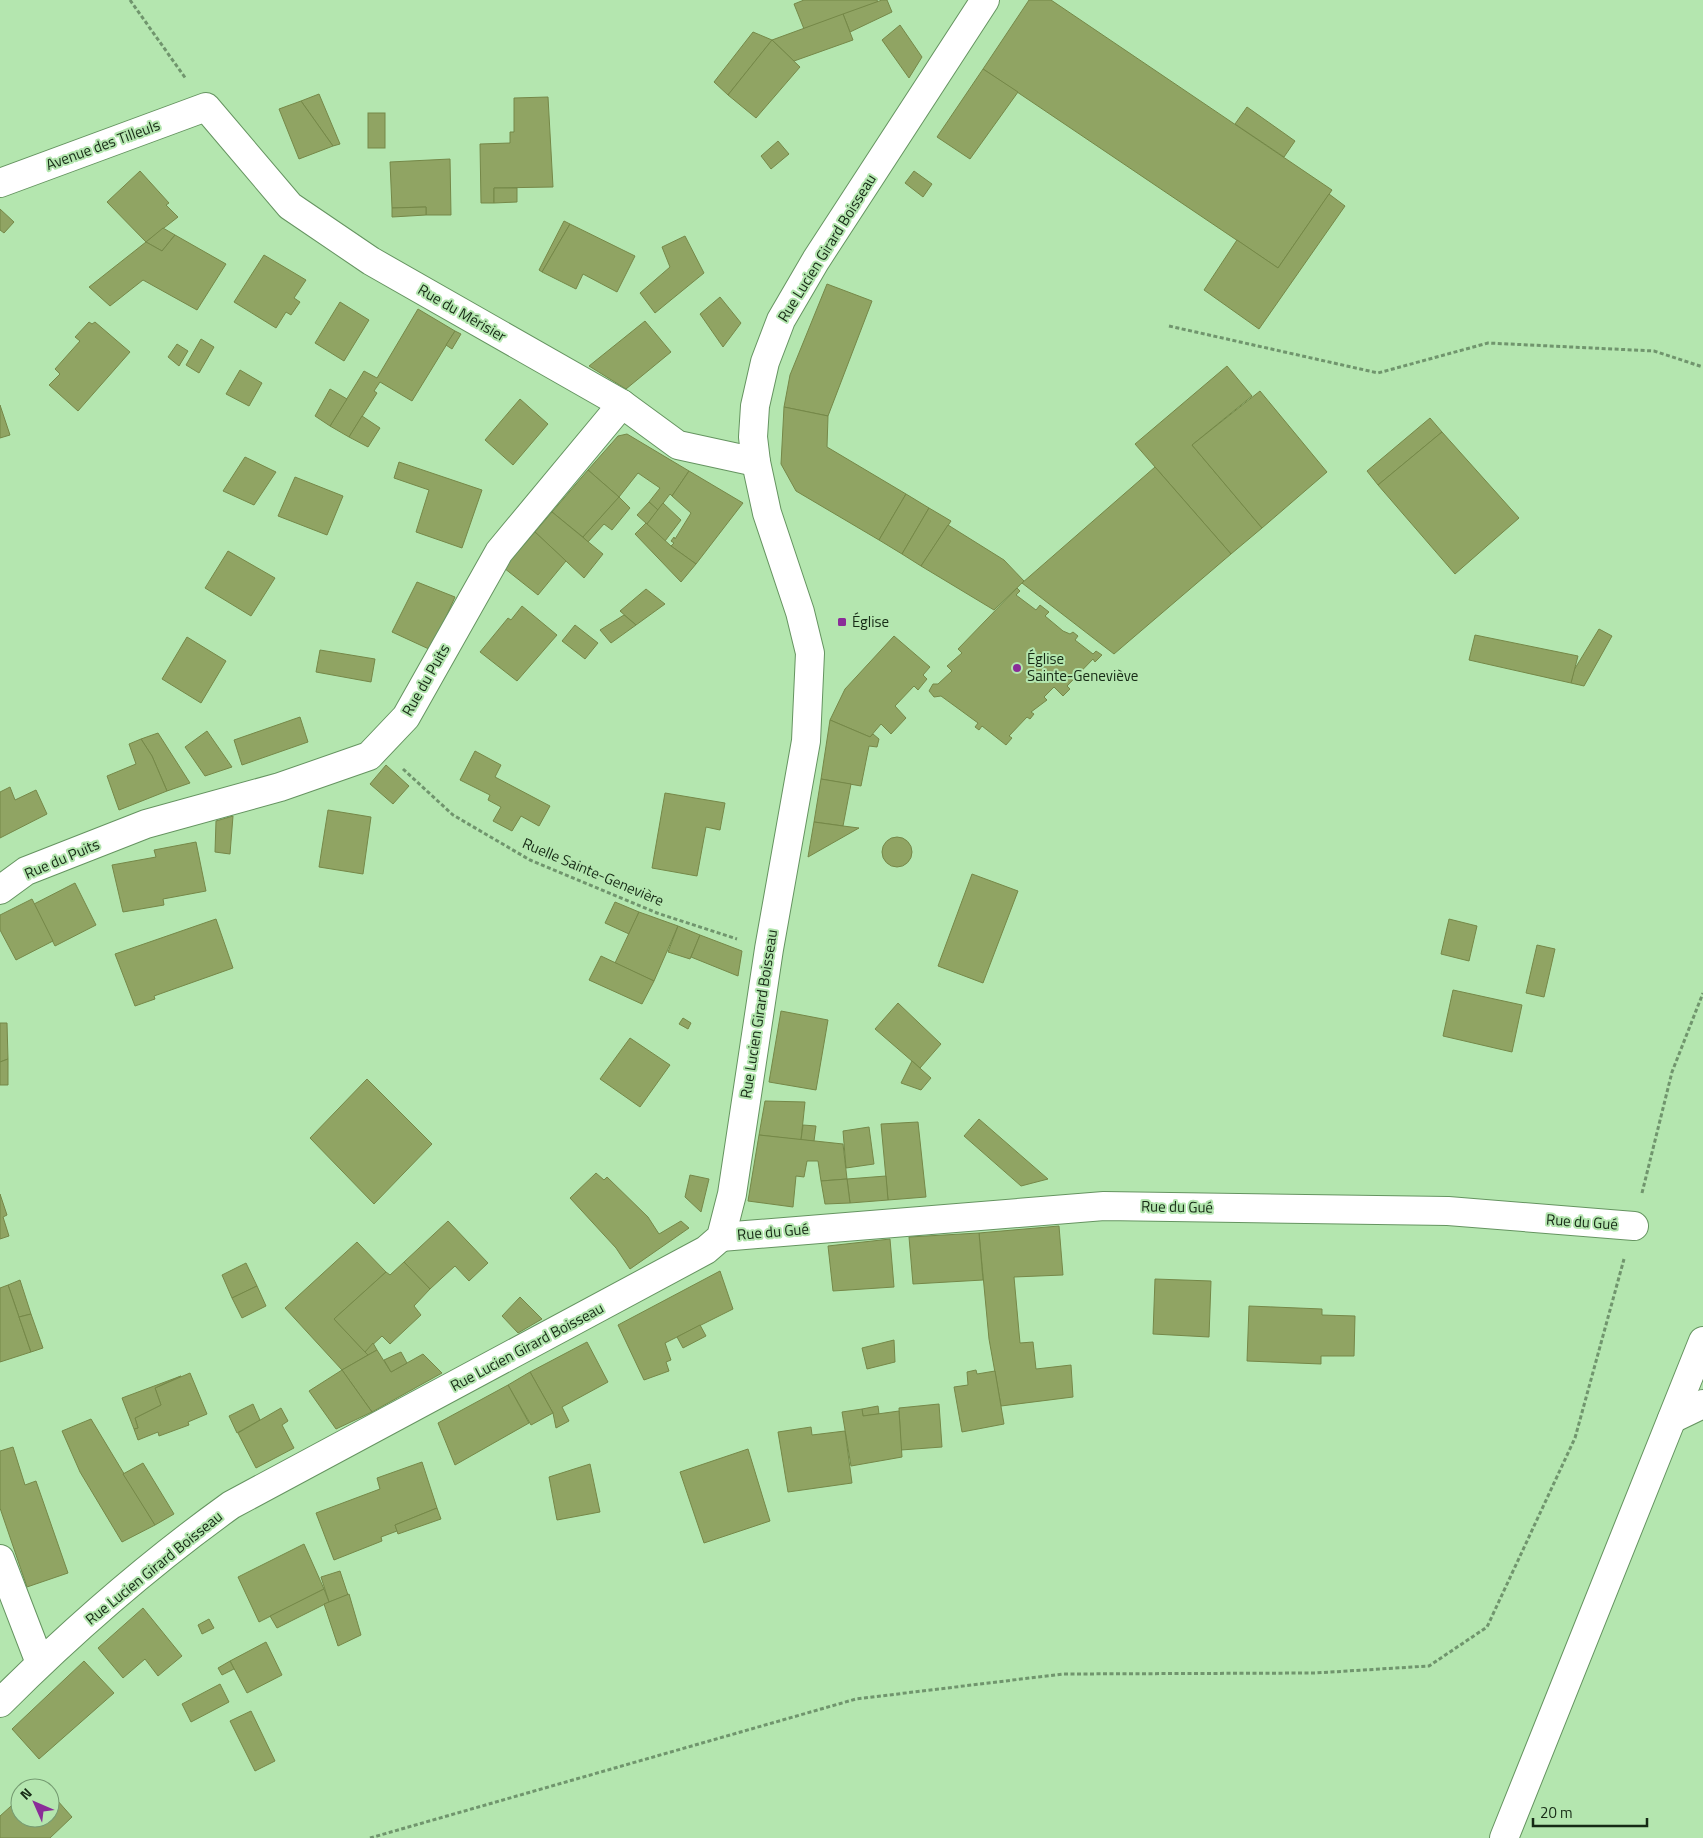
<svg xmlns="http://www.w3.org/2000/svg" width="1703" height="1838" viewBox="0 0 1703 1838" font-family="'Titillium Web',sans-serif">
	<rect width="100%" height="100%" fill="#b4e6af"/>
	<!-- building -->
	<g fill="#90a463" stroke="#758848">
		<path d="M 804,0 L 877,0 L 878,2 L 804,29 L 794,4 Z"/>
		<path d="M 882,0 L 887,0 L 892,12 L 850,32 L 843,14 Z"/>
		<path d="M 1029,0 L 1051,0 L 1332,190 L 1278,268 L 983,69 Z"/>
		<path d="M 843,14 L 853,40 L 794,61 L 772,40 Z"/>
		<path d="M 900,25 L 922,57 L 909,78 L 882,40 Z"/>
		<path d="M 753,32 L 772,40 L 728,95 L 714,82 Z"/>
		<path d="M 772,40 L 800,67 L 756,118 L 728,95 Z"/>
		<path d="M 983,69 L 1018,92 L 970,159 L 937,137 Z"/>
		<path d="M 319,94 L 340,144 L 333,146 L 301,101 Z"/>
		<path d="M 548,97 L 553,187 L 494,188 L 494,203 L 481,203 L 480,144 L 510,143 L 510,132 L 514,132 L 514,98 Z"/>
		<path d="M 301,101 L 333,146 L 299,159 L 279,109 Z"/>
		<path d="M 1247,107 L 1295,141 L 1284,157 L 1235,124 Z"/>
		<rect x="368" y="113" width="17" height="35"/>
		<path d="M 778,141 L 789,154 L 771,169 L 761,156 Z"/>
		<path d="M 450,159 L 451,215 L 426,215 L 426,207 L 392,208 L 390,162 Z"/>
		<path d="M 140,171 L 169,203 L 166,205 L 178,217 L 146,242 L 107,202 Z"/>
		<path d="M 914,171 L 932,184 L 923,197 L 905,183 Z"/>
		<path d="M 494,188 L 517,188 L 517,202 L 494,203 Z"/>
		<path d="M 1329,194 L 1345,206 L 1259,329 L 1204,290 L 1237,240 L 1278,268 Z"/>
		<path d="M 426,207 L 426,215 L 392,217 L 392,208 Z"/>
		<path d="M 0,209 L 14,222 L 4,233 L 0,230 Z"/>
		<path d="M 564,221 L 570,224 L 542,272 L 539,270 Z"/>
		<path d="M 570,224 L 635,256 L 617,292 L 583,274 L 576,289 L 542,272 Z"/>
		<path d="M 163,228 L 175,235 L 162,251 L 146,242 Z"/>
		<path d="M 175,235 L 226,264 L 197,310 L 143,280 L 110,306 L 89,287 L 146,242 L 162,251 Z"/>
		<path d="M 685,236 L 704,273 L 655,313 L 640,293 L 670,267 L 662,247 Z"/>
		<path d="M 264,255 L 306,280 L 294,298 L 300,302 L 291,315 L 286,312 L 276,328 L 234,302 Z"/>
		<path d="M 827,284 L 872,301 L 828,416 L 784,407 L 790,375 Z"/>
		<path d="M 720,297 L 741,323 L 723,347 L 700,314 Z"/>
		<path d="M 340,302 L 369,320 L 344,361 L 315,343 Z"/>
		<path d="M 418,309 L 455,331 L 412,401 L 380,382 L 374,391 L 377,393 L 349,437 L 330,426 L 364,371 L 377,378 Z"/>
		<path d="M 645,321 L 671,352 L 626,389 L 589,366 Z"/>
		<path d="M 89,322 L 92,324 L 95,322 L 130,352 L 78,411 L 49,385 L 60,374 L 55,369 L 80,341 L 75,337 Z"/>
		<path d="M 455,331 L 461,334 L 452,349 L 446,345 Z"/>
		<path d="M 201,339 L 214,347 L 199,373 L 186,365 Z"/>
		<path d="M 177,344 L 188,351 L 179,366 L 168,357 Z"/>
		<path d="M 1227,366 L 1252,396 L 1192,445 L 1262,528 L 1231,554 L 1135,444 Z"/>
		<path d="M 240,370 L 262,383 L 249,406 L 226,394 Z"/>
		<path d="M 330,389 L 347,399 L 330,426 L 315,416 Z"/>
		<path d="M 1260,391 L 1327,472 L 1262,528 L 1192,445 Z"/>
		<path d="M 520,399 L 548,424 L 513,465 L 485,440 Z"/>
		<path d="M 0,405 L 10,435 L 0,438 Z"/>
		<path d="M 784,407 L 828,416 L 827,447 L 906,494 L 879,540 L 796,491 L 781,464 Z"/>
		<path d="M 362,416 L 380,428 L 368,447 L 349,437 Z"/>
		<path d="M 1430,418 L 1442,432 L 1378,485 L 1367,471 Z"/>
		<path d="M 1442,432 L 1519,518 L 1455,574 L 1378,485 Z"/>
		<path d="M 627,434 L 689,471 L 672,496 L 670,494 L 658,510 L 649,502 L 660,488 L 638,473 L 619,497 L 588,470 L 618,436 Z"/>
		<path d="M 245,457 L 276,472 L 254,505 L 223,491 Z"/>
		<path d="M 399,462 L 482,490 L 462,548 L 416,532 L 429,490 L 394,478 Z"/>
		<path d="M 1155,467 L 1231,554 L 1114,654 L 1022,583 Z"/>
		<path d="M 588,470 L 619,497 L 583,537 L 552,512 Z"/>
		<path d="M 689,471 L 743,503 L 696,564 L 671,546 L 674,543 L 671,541 L 674,537 L 675,539 L 691,513 L 672,496 Z"/>
		<path d="M 295,477 L 343,496 L 327,535 L 278,516 Z"/>
		<path d="M 906,494 L 929,508 L 902,554 L 879,540 Z"/>
		<path d="M 619,497 L 630,508 L 612,530 L 604,524 L 588,542 L 583,537 Z"/>
		<path d="M 649,502 L 658,510 L 647,524 L 637,515 Z"/>
		<path d="M 663,503 L 681,520 L 665,541 L 647,524 Z"/>
		<path d="M 929,508 L 951,521 L 921,566 L 902,554 Z"/>
		<path d="M 552,512 L 603,554 L 584,578 L 535,532 Z"/>
		<path d="M 646,523 L 671,546 L 696,564 L 681,582 L 635,534 Z"/>
		<path d="M 948,525 L 1004,560 L 1024,581 L 994,610 L 921,566 Z"/>
		<path d="M 535,532 L 566,561 L 538,595 L 504,568 Z"/>
		<path d="M 228,551 L 275,578 L 251,616 L 205,588 Z"/>
		<path d="M 417,582 L 455,597 L 431,650 L 392,632 Z"/>
		<path d="M 1017,588 L 1020,591 L 1016,595 L 1036,610 L 1040,605 L 1049,612 L 1045,616 L 1063,631 L 1070,634 L 1073,632 L 1078,636 L 1075,640 L 1093,654 L 1096,651 L 1102,655 L 1095,662 L 1093,659 L 1067,686 L 1070,689 L 1063,696 L 1054,687 L 1044,697 L 1047,700 L 1031,712 L 1034,714 L 1030,719 L 1027,717 L 1009,736 L 1012,738 L 1006,745 L 982,726 L 979,730 L 975,727 L 978,723 L 941,696 L 934,697 L 929,691 L 933,684 L 938,684 L 952,671 L 947,666 L 962,653 L 958,649 Z"/>
		<path d="M 646,589 L 665,604 L 636,625 L 620,611 Z"/>
		<path d="M 522,606 L 557,635 L 517,681 L 480,652 L 508,618 L 511,620 Z"/>
		<path d="M 624,615 L 636,625 L 611,643 L 600,630 Z"/>
		<path d="M 575,625 L 598,643 L 585,659 L 562,641 Z"/>
		<path d="M 1599,629 L 1612,636 L 1584,686 L 1571,683 L 1574,670 Z"/>
		<path d="M 1475,635 L 1578,656 L 1571,683 L 1469,660 Z"/>
		<path d="M 894,636 L 930,667 L 923,675 L 927,679 L 918,690 L 914,686 L 895,706 L 906,718 L 891,734 L 881,724 L 870,737 L 830,720 L 845,689 Z"/>
		<path d="M 187,637 L 226,661 L 201,703 L 162,679 Z"/>
		<path d="M 320,650 L 375,659 L 371,682 L 316,672 Z"/>
		<path d="M 300,717 L 308,742 L 242,765 L 234,740 Z"/>
		<path d="M 830,720 L 870,737 L 873,734 L 879,739 L 877,747 L 869,746 L 861,786 L 821,779 Z"/>
		<path d="M 207,731 L 232,767 L 205,776 L 185,747 Z"/>
		<path d="M 158,733 L 190,783 L 167,791 L 152,756 L 141,739 Z"/>
		<path d="M 141,739 L 152,756 L 167,791 L 119,810 L 107,776 L 136,764 L 129,744 Z"/>
		<path d="M 475,751 L 501,765 L 495,777 L 550,806 L 539,826 L 521,816 L 512,831 L 493,821 L 501,807 L 488,800 L 490,795 L 460,780 Z"/>
		<path d="M 386,765 L 409,786 L 393,804 L 370,784 Z"/>
		<path d="M 821,779 L 851,784 L 843,826 L 814,822 Z"/>
		<path d="M 10,787 L 15,800 L 36,790 L 47,814 L 0,838 L 0,792 Z"/>
		<path d="M 665,793 L 725,803 L 720,830 L 706,827 L 697,876 L 652,868 Z"/>
		<path d="M 328,810 L 371,817 L 363,874 L 319,867 Z"/>
		<path d="M 233,816 L 230,854 L 215,852 L 216,821 Z"/>
		<path d="M 814,822 L 843,826 L 859,828 L 808,857 Z"/>
		<circle cx="897" cy="852" r="15"/>
		<path d="M 196,842 L 206,891 L 163,899 L 164,905 L 123,912 L 112,865 L 156,857 L 154,850 Z"/>
		<path d="M 972,874 L 1018,891 L 983,983 L 938,966 Z"/>
		<path d="M 75,883 L 96,925 L 55,946 L 34,904 Z"/>
		<path d="M 32,899 L 53,941 L 16,960 L 0,930 L 0,915 Z"/>
		<path d="M 615,902 L 639,912 L 629,934 L 605,923 Z"/>
		<path d="M 639,912 L 678,926 L 654,981 L 615,963 Z"/>
		<path d="M 216,919 L 233,968 L 154,996 L 155,999 L 135,1006 L 115,954 Z"/>
		<path d="M 1449,919 L 1477,926 L 1469,961 L 1441,954 Z"/>
		<path d="M 678,926 L 700,935 L 690,959 L 668,952 Z"/>
		<path d="M 700,935 L 742,951 L 738,976 L 691,957 Z"/>
		<path d="M 1537,945 L 1555,949 L 1544,997 L 1526,993 Z"/>
		<path d="M 601,956 L 654,981 L 642,1004 L 589,980 Z"/>
		<path d="M 1453,990 L 1522,1005 L 1512,1052 L 1443,1036 Z"/>
		<path d="M 898,1003 L 941,1044 L 920,1068 L 875,1029 Z"/>
		<path d="M 781,1011 L 828,1020 L 816,1090 L 769,1082 Z"/>
		<path d="M 683,1018 L 691,1023 L 688,1029 L 679,1024 Z"/>
		<path d="M 0,1023 L 7,1023 L 8,1059 L 0,1062 Z"/>
		<path d="M 630,1038 L 670,1065 L 640,1107 L 600,1079 Z"/>
		<path d="M 8,1059 L 8,1085 L 0,1085 L 0,1062 Z"/>
		<path d="M 912,1061 L 931,1078 L 921,1090 L 901,1083 Z"/>
		<path d="M 367,1079 L 432,1144 L 374,1204 L 310,1138 Z"/>
		<path d="M 765,1101 L 805,1102 L 801,1140 L 759,1135 Z"/>
		<path d="M 979,1119 L 1048,1179 L 1021,1186 L 964,1136 Z"/>
		<path d="M 918,1122 L 926,1197 L 888,1200 L 881,1124 Z"/>
		<path d="M 803,1125 L 816,1126 L 814,1141 L 801,1140 Z"/>
		<path d="M 869,1127 L 874,1164 L 846,1168 L 843,1131 Z"/>
		<path d="M 759,1135 L 843,1144 L 847,1179 L 821,1181 L 818,1161 L 807,1161 L 804,1177 L 796,1176 L 793,1207 L 748,1201 Z"/>
		<path d="M 596,1173 L 604,1180 L 607,1177 L 648,1217 L 659,1234 L 681,1221 L 689,1228 L 630,1269 L 616,1248 L 570,1198 Z"/>
		<path d="M 690,1175 L 709,1179 L 701,1212 L 685,1197 Z"/>
		<path d="M 886,1176 L 888,1200 L 850,1203 L 847,1179 Z"/>
		<path d="M 847,1179 L 850,1203 L 825,1204 L 821,1181 Z"/>
		<path d="M 0,1194 L 7,1215 L 3,1217 L 9,1236 L 0,1239 Z"/>
		<path d="M 448,1221 L 488,1263 L 469,1281 L 455,1266 L 430,1289 L 404,1262 Z"/>
		<path d="M 1059,1226 L 1063,1275 L 1014,1277 L 1020,1343 L 1033,1342 L 1036,1369 L 1071,1365 L 1073,1397 L 1001,1406 L 989,1339 L 979,1233 Z"/>
		<path d="M 979,1233 L 983,1280 L 913,1284 L 909,1237 Z"/>
		<path d="M 890,1239 L 894,1287 L 833,1291 L 828,1246 Z"/>
		<path d="M 357,1242 L 386,1272 L 334,1319 L 368,1355 L 342,1370 L 285,1308 Z"/>
		<path d="M 404,1262 L 430,1289 L 414,1306 L 421,1315 L 390,1344 L 382,1336 L 365,1352 L 334,1319 L 386,1272 L 390,1275 Z"/>
		<path d="M 246,1263 L 257,1286 L 232,1298 L 222,1275 Z"/>
		<path d="M 720,1271 L 733,1309 L 665,1343 L 671,1360 L 666,1362 L 669,1371 L 644,1380 L 618,1325 Z"/>
		<path d="M 1155,1279 L 1211,1281 L 1209,1337 L 1153,1334 Z"/>
		<path d="M 20,1280 L 31,1314 L 19,1317 L 8,1285 Z"/>
		<path d="M 8,1285 L 31,1352 L 0,1362 L 0,1288 Z"/>
		<path d="M 257,1286 L 266,1306 L 242,1318 L 232,1298 Z"/>
		<path d="M 520,1297 L 542,1319 L 518,1333 L 502,1316 Z"/>
		<path d="M 1249,1306 L 1322,1309 L 1322,1315 L 1355,1316 L 1354,1356 L 1321,1356 L 1321,1364 L 1247,1361 Z"/>
		<path d="M 31,1314 L 43,1348 L 31,1352 L 19,1317 Z"/>
		<path d="M 700,1325 L 706,1336 L 683,1348 L 677,1337 Z"/>
		<path d="M 894,1340 L 895,1362 L 867,1369 L 862,1348 Z"/>
		<path d="M 587,1342 L 608,1382 L 562,1407 L 569,1421 L 556,1428 L 553,1413 L 530,1372 Z"/>
		<path d="M 373,1343 L 377,1350 L 368,1355 L 365,1352 Z"/>
		<path d="M 377,1350 L 391,1372 L 423,1354 L 442,1373 L 372,1412 L 342,1370 Z"/>
		<path d="M 401,1352 L 407,1363 L 391,1372 L 384,1360 Z"/>
		<path d="M 342,1370 L 372,1412 L 336,1429 L 309,1391 Z"/>
		<path d="M 976,1370 L 977,1374 L 995,1371 L 1004,1424 L 962,1432 L 954,1387 L 968,1385 L 967,1372 Z"/>
		<path d="M 530,1372 L 553,1413 L 531,1425 L 508,1385 Z"/>
		<path d="M 190,1373 L 207,1414 L 188,1422 L 189,1425 L 159,1436 L 158,1432 L 138,1440 L 134,1429 L 138,1428 L 135,1418 L 161,1405 L 155,1388 Z"/>
		<path d="M 181,1376 L 155,1388 L 161,1405 L 135,1418 L 138,1428 L 134,1429 L 122,1398 Z"/>
		<path d="M 508,1385 L 529,1423 L 455,1465 L 438,1423 Z"/>
		<path d="M 253,1404 L 260,1420 L 237,1433 L 229,1416 Z"/>
		<path d="M 939,1404 L 942,1447 L 901,1450 L 899,1408 Z"/>
		<path d="M 878,1406 L 879,1414 L 863,1416 L 862,1409 Z"/>
		<path d="M 281,1408 L 288,1421 L 282,1425 L 294,1448 L 256,1468 L 238,1433 Z"/>
		<path d="M 862,1409 L 863,1416 L 899,1411 L 902,1457 L 851,1466 L 842,1412 Z"/>
		<path d="M 91,1419 L 155,1525 L 122,1542 L 80,1472 L 62,1431 Z"/>
		<path d="M 811,1427 L 812,1435 L 845,1431 L 852,1483 L 788,1492 L 778,1432 Z"/>
		<path d="M 13,1447 L 25,1485 L 36,1481 L 68,1573 L 27,1587 L 0,1508 L 0,1451 Z"/>
		<path d="M 748,1449 L 770,1521 L 704,1543 L 680,1472 Z"/>
		<path d="M 422,1462 L 437,1508 L 395,1525 L 397,1531 L 381,1537 L 382,1541 L 334,1560 L 316,1513 L 380,1489 L 377,1478 Z"/>
		<path d="M 143,1463 L 174,1514 L 155,1525 L 123,1474 Z"/>
		<path d="M 590,1464 L 600,1512 L 557,1520 L 549,1477 Z"/>
		<path d="M 437,1508 L 441,1519 L 398,1534 L 395,1525 Z"/>
		<path d="M 304,1544 L 324,1589 L 259,1622 L 238,1577 Z"/>
		<path d="M 340,1571 L 348,1595 L 329,1602 L 321,1577 Z"/>
		<path d="M 324,1589 L 329,1602 L 277,1628 L 270,1616 Z"/>
		<path d="M 349,1594 L 361,1635 L 338,1646 L 324,1604 Z"/>
		<path d="M 143,1608 L 182,1656 L 158,1676 L 145,1659 L 123,1678 L 98,1648 Z"/>
		<path d="M 209,1619 L 214,1628 L 202,1634 L 198,1625 Z"/>
		<path d="M 266,1642 L 282,1675 L 247,1693 L 230,1661 Z"/>
		<path d="M 84,1661 L 114,1693 L 39,1759 L 12,1729 Z"/>
		<path d="M 230,1661 L 234,1669 L 222,1675 L 218,1668 Z"/>
		<path d="M 220,1684 L 229,1702 L 191,1722 L 182,1704 Z"/>
		<path d="M 251,1711 L 275,1761 L 255,1771 L 230,1721 Z"/>
		<path d="M 50,1792 L 72,1817 L 50,1838 L 0,1838 L 0,1816 L 20,1798 L 20,1818 L 50,1818 Z"/>
	</g>
	<g fill="none" stroke-linecap="round" stroke-linejoin="round">
		<defs>
			<g id="minor">
				<path d="M 0,183 L 206,107 L 290,206 L 371,261 L 622,404 L 678,445 L 756,462"/>
				<path d="M 0,890 L 26,871 L 146,824 L 280,787 L 369,756 L 406,717 L 499,552 L 622,404"/>
				<path d="M 721,1237 L 1104,1206 L 1448,1211 L 1634,1226"/>
				<path d="M 1672,1419 L 1703,1404"/>
				<path d="M 0,1559 L 40,1663"/>
			</g>
			<g id="tertiary">
				<path d="M 0,1703 C 72,1631 149,1564 231,1505 L 706,1250 L 721,1237 L 732,1194 L 769,949 L 806,741 L 810,653 L 800,612 L 767,513 L 756,462 L 753,437 L 755,406 L 765,362 L 781,320 L 816,260 L 985,0"/>
				<path d="M 1504,1838 L 1703,1341"/>
			</g>
		</defs>
		<!-- minor casing -->
		<use href="#minor" stroke="#659460" stroke-width="30"/>
		<!-- tertiary casing -->
		<use href="#tertiary" stroke="#659460" stroke-width="30"/>
		<!-- path -->
		<g stroke="#70956d" stroke-width="3" stroke-dasharray="4 2.5" stroke-linecap="butt">
			<path d="M 130,0 L 186,79"/>
			<path d="M 1169,326 L 1378,373 L 1488,343 L 1654,351 L 1703,367"/>
			<path d="M 403,769 L 453,815 L 530,860 L 657,913 L 737,939"/>
			<path d="M 1642,1193 L 1672,1072 L 1703,993"/>
			<path d="M 370,1838 L 856,1699 L 1063,1674 L 1315,1673 L 1429,1666 L 1487,1627 L 1575,1438 L 1624,1259"/>
		</g>
		<!-- minor -->
		<use href="#minor" stroke="#fff" stroke-width="28"/>
		<!-- tertiary -->
		<use href="#tertiary" stroke="#fff" stroke-width="28"/>
	</g>
	<!-- markers -->
	<g fill="#8a2d98" stroke="#b4e6af" stroke-width="2">
		<rect x="837" y="617" width="10" height="10" rx="2.5"/>
		<circle cx="1017" cy="668" r="5"/>
	</g>
	<g text-anchor="middle" stroke-width="4" stroke-linejoin="round" paint-order="stroke">
		<!-- street labels -->
		<g font-size="15" fill="#162a15" stroke="#b4e6af">
			<text transform="translate(103 145) rotate(-20)" y="5">Avenue des Tilleuls</text>
			<text transform="translate(827 248) rotate(-58)" y="5">Rue Lucien Girard Boisseau</text>
			<text transform="translate(462 313) rotate(30)" y="5">Rue du Mérisier</text>
			<text transform="translate(426 680) rotate(-60)" y="5">Rue du Puits</text>
			<text transform="translate(62 859) rotate(-23)" y="5">Rue du Puits</text>
			<text transform="translate(593 872) rotate(23)" y="5">Ruelle Sainte-Genevière</text>
			<text transform="translate(759 1014) rotate(-81)" y="5">Rue Lucien Girard Boisseau</text>
			<text transform="translate(1177 1207) rotate(1)" y="5">Rue du Gué</text>
			<text transform="translate(1582 1222) rotate(4)" y="5">Rue du Gué</text>
			<text transform="translate(773 1232) rotate(-5)" y="5">Rue du Gué</text>
			<text transform="translate(527 1347) rotate(-28)" y="5">Rue Lucien Girard Boisseau</text>
			<text transform="translate(154 1568) rotate(-39)" y="5">Rue Lucien Girard Boisseau</text>
		</g>
		<!-- poi labels -->
		<g font-size="15" fill="#162a15" stroke="#b4e6af" text-anchor="start">
			<text x="852" y="627">Église</text>
			<text x="1027" y="664">Église<tspan x="1027" dy="17">Sainte-Geneviève</tspan></text>
		</g>
	</g>
	<!-- north arrow -->
	<g transform="translate(35 1803) rotate(315)"><circle r="24" fill="#b4e6af" stroke="#759b71"/>
	<path d="M0-4L9 19L0 12L-9 19Z" fill="#8a2d98"/>
	<text y="-8" font-size="14" font-weight="bold" text-anchor="middle" fill="#162a15">N</text>
	</g>
	<!-- scale -->
	<path d="M1533 1818v8h114v-8" fill="none" stroke="#162a15" stroke-width="2.5"/>
	<text x="1540" y="1818" font-size="15" fill="#162a15" stroke="#b4e6af" stroke-width="4" paint-order="stroke">20 m</text>
</svg>
